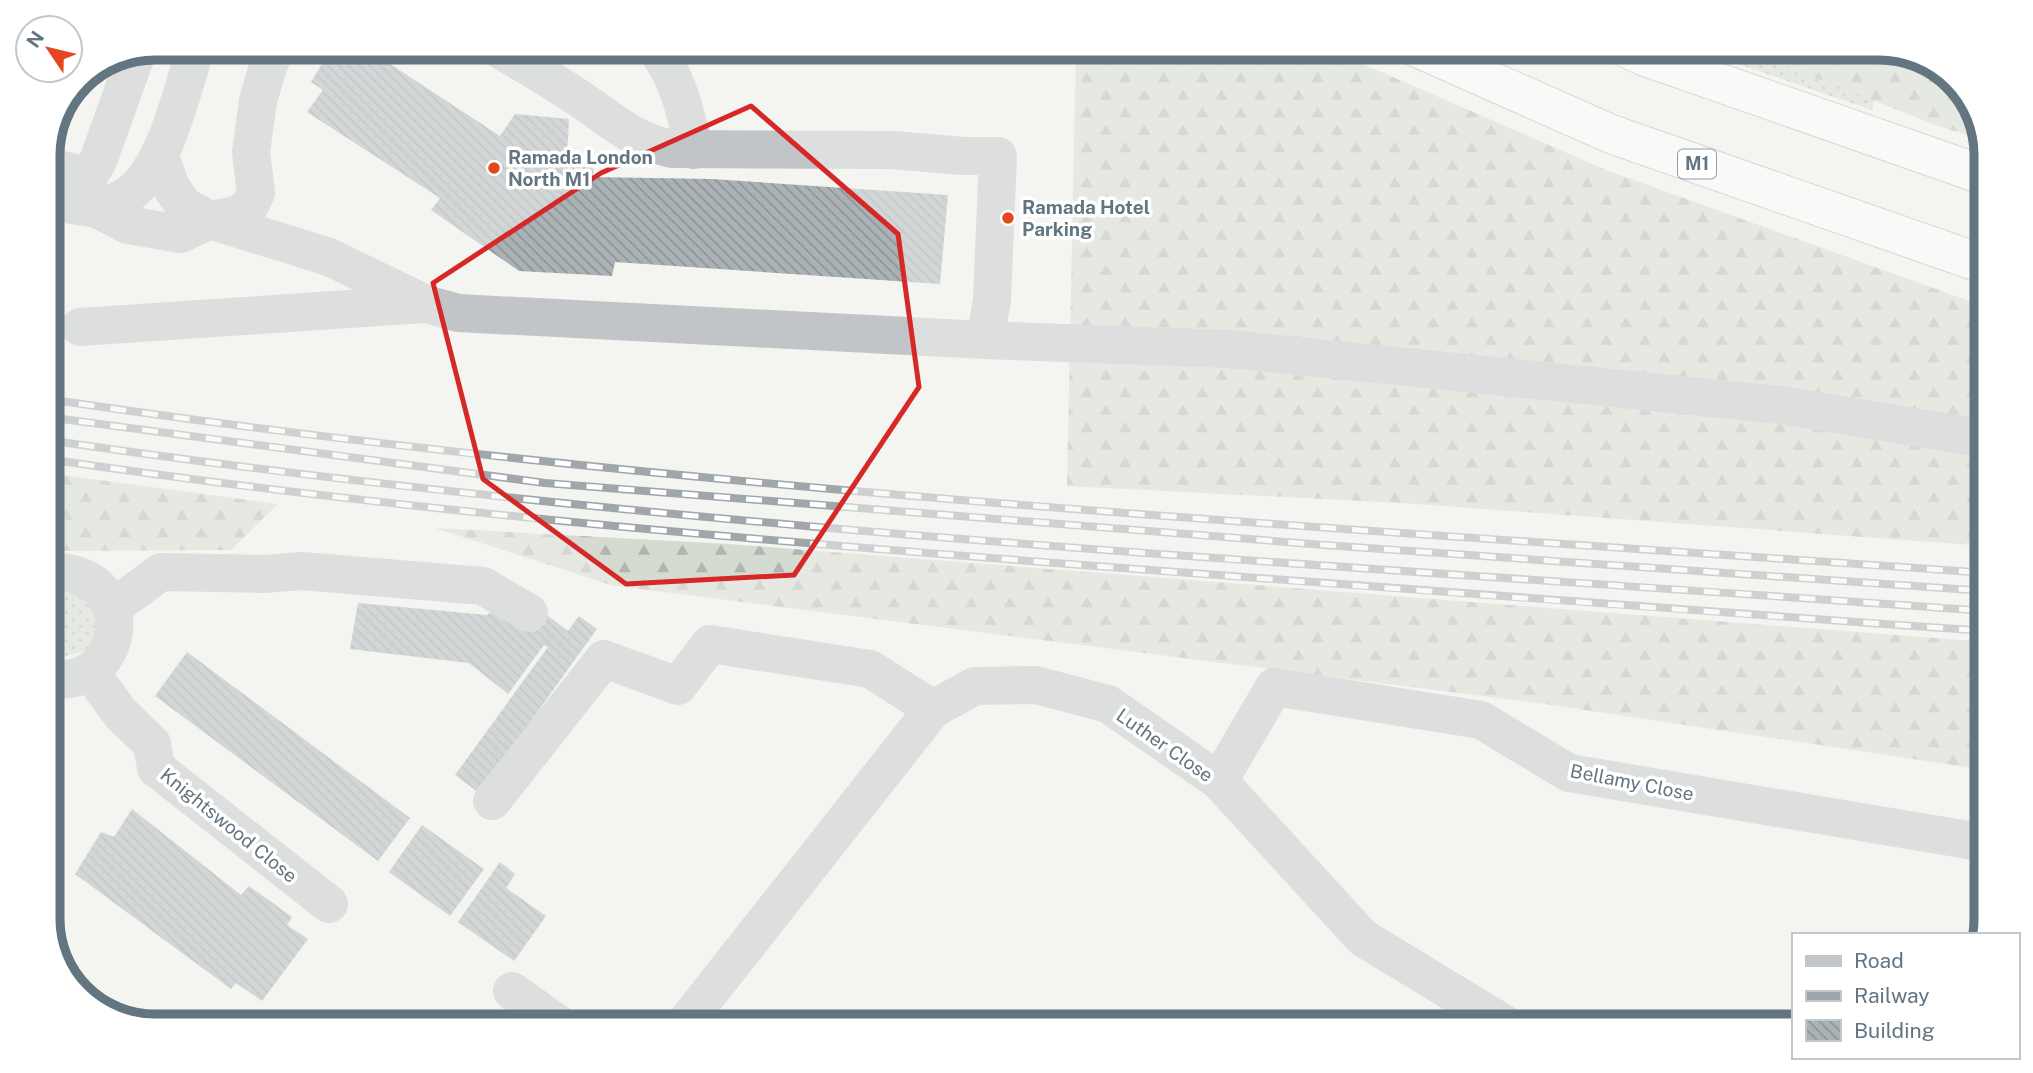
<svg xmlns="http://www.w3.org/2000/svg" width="2033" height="1073" viewBox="0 0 2033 1073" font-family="'Public Sans',sans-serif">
	<defs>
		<pattern id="grass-dots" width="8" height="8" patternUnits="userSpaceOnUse" patternTransform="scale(1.75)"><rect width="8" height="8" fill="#d5dbd1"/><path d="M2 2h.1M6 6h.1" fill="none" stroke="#b0b6af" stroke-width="1.8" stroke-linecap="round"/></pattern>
		<pattern id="forest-firs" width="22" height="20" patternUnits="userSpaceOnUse" patternTransform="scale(1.75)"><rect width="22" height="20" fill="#d5dbd1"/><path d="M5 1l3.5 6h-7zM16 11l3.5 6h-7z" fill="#b0b6af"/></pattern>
		<pattern id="building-back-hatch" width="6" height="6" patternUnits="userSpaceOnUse" patternTransform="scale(1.75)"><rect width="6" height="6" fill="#aab2b6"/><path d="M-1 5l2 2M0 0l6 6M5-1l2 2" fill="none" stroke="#8e9599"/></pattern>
	</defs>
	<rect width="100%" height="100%" fill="#f4f4f0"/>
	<!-- grass -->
	<g fill="url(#grass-dots)">
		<path d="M 1689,47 L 1878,47 L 1885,49 L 1872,110 Z"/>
		<path d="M 67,592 L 87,598 L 101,625 L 86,651 L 66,656 L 47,647 L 47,601 Z"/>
	</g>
	<!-- forest -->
	<g fill="url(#forest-firs)">
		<path d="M 1076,47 L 1324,47 L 1606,170 L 1986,307 L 1986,546 L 1402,503 L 1067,486 Z"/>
		<path d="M 1737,47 L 1878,47 L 1926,59 L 1968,95 L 1982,139 L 1941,127 Z"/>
		<path d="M 47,473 L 278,504 L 231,550 L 47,551 Z"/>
		<path d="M 435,528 L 729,544 L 1986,642 L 1986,770 L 1545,704 L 625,587 L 611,585 Z"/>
	</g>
	<!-- building -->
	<g fill="url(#building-back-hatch)">
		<path d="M 351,47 L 364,47 L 500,136 L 515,114 L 569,119 L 567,159 L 594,160 L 593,177 L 712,179 L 948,195 L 940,284 L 615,262 L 612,276 L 519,271 L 431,210 L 440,198 L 307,112 L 323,90 L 311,82 L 328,54 L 342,64 Z"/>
		<path d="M 358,603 L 487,615 L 497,607 L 539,609 L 568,631 L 579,616 L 597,629 L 479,793 L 455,775 L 548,647 L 544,645 L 508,694 L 469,663 L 350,649 Z"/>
		<path d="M 187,652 L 410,818 L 378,861 L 155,696 Z"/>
		<path d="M 132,809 L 241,895 L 249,886 L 292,917 L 287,925 L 308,939 L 262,1001 L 236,983 L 231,989 L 75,874 L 101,832 L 114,837 Z"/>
		<path d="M 422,825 L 484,869 L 450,916 L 389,872 Z"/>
		<path d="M 500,862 L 515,874 L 506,888 L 546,916 L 514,961 L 458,922 Z"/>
	</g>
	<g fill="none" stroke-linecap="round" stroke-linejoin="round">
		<defs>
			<g id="highway">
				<path d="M 1415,47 L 1611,134 L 1986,265"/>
				<path d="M 1624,47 L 1643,56 L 1986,176"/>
			</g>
		</defs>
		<!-- highway casing -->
		<use href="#highway" stroke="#b4b7ba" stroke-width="40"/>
		<!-- minor -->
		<g stroke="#c1c5c8" stroke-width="38">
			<path d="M 495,47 C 522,63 549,78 574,95 C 610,118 628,139 672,149 L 892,150 L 964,156 L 998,156 L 992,300 L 985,340"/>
			<path d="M 654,47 C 678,76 686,114 694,150"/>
			<path d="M 160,156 L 171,187 L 184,206 L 210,220 L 329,257 L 426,304 L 458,313 L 985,340 L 1230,349 L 1780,405 L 1986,439"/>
			<path d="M 47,166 L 83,175 L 90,174 L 98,161 L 136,55"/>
			<path d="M 47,201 L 97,209 L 128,225 L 181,234 L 210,220 L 236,215 L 249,207 L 256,193 L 251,152 L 258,101 L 268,66 L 277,47"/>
			<path d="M 97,209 C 109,204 122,200 132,192 C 167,163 182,90 196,47"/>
			<path d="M 80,327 L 423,304"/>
			<path d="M 47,575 C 58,571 69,572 79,576 C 142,600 114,692 47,678"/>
			<path d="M 112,608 L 161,572 L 264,574 L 302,571 L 483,586 L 529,613"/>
			<path d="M 90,672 L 121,714 L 152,744 L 156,768 L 329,904"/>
			<path d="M 1219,781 L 1274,687 L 1481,720 L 1569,773 L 1986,843"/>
			<path d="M 492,801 L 604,659 L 678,686 L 710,644 L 870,669 L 933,709"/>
			<path d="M 512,991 L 561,1026"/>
			<path d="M 683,1026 L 933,709 L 975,686 L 1036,685 L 1108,704 L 1219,781 L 1363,938 L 1508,1026"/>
		</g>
		<!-- highway -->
		<use href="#highway" stroke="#fff" stroke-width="38"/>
		<defs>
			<g id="rail">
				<path d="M 47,399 C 689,494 1339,527 1986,573"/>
				<path d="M 47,417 L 545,483 L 1324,545 L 1986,591"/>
				<path d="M 47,440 C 690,534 1339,564 1986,611"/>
				<path d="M 47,459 C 386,509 728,538 1069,564 C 1374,587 1680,610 1986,631"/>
			</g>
		</defs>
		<!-- rail casing -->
		<use href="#rail" stroke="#9fa7ab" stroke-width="8"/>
		<!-- rail -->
		<use href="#rail" stroke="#fff" stroke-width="5" stroke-dasharray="16" stroke-linecap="butt"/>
	</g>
	<!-- marked area -->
	<path d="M0 0H2033V1073H0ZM 751,106 L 898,234 L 919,387 L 794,575 L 626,584 L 483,479 L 433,283 L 601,173 Z" fill="#f4f4f0" fill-opacity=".55" fill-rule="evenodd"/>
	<path fill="none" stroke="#d62828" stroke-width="5" stroke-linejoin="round" d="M 751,106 L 898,234 L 919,387 L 794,575 L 626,584 L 483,479 L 433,283 L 601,173 Z"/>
	<!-- markers -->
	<g fill="#e4461f" stroke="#fff" stroke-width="2.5">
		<circle cx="494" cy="168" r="7"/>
		<circle cx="1008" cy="218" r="7"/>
	</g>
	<g text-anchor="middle" stroke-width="7" stroke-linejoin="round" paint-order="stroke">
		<!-- shield labels -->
		<rect fill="#fff" stroke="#919ea7" stroke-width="2" x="1678" y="149.5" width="38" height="29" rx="5"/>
		<g font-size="18" font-weight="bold" fill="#627581">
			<text x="1697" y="170">M1</text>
		</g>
		<!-- poi labels -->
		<g font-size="19" font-weight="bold" fill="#627581" stroke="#fff" text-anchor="start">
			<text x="508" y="164">Ramada London<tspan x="508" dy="22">North M1</tspan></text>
			<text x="1022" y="214">Ramada Hotel<tspan x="1022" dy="22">Parking</tspan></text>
		</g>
		<!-- street labels -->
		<g font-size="19" fill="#627581" stroke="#fff">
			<text transform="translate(1165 745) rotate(35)" y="7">Luther Close</text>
			<text transform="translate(1632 782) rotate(11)" y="7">Bellamy Close</text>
			<text transform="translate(229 825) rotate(39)" y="7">Knightswood Close</text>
		</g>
	</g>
	<!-- crop -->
	<path d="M0 0H2033V1073H0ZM155 60H1879A95 95 0 0 1 1974 155V919A95 95 0 0 1 1879 1014H155A95 95 0 0 1 60 919V155A95 95 0 0 1 155 60Z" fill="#fff" fill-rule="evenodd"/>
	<path fill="none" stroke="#627581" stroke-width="9" d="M155 60H1879A95 95 0 0 1 1974 155V919A95 95 0 0 1 1879 1014H155A95 95 0 0 1 60 919V155A95 95 0 0 1 155 60Z"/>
	<!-- legend -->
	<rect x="1792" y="933" width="228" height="126" fill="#ffffff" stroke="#c0c8cd" stroke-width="2"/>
	<rect x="1806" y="956" width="35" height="10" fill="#c1c5c8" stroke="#c0c8cd" stroke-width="2"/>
	<text x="1854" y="968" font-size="21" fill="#627581">Road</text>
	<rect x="1806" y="991" width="35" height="10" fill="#9fa7ab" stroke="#c0c8cd" stroke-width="2"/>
	<text x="1854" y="1003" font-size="21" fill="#627581">Railway</text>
	<rect x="1806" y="1020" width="35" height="21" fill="url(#building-back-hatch)" stroke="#c0c8cd" stroke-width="2"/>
	<text x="1854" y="1038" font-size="21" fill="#627581">Building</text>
	<!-- north arrow -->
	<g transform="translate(49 49) rotate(305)"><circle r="33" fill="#ffffff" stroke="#c0c8cd" stroke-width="2"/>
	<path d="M0-5L12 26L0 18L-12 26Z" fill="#e4461f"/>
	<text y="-10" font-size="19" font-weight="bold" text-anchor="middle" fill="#627581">N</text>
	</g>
</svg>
